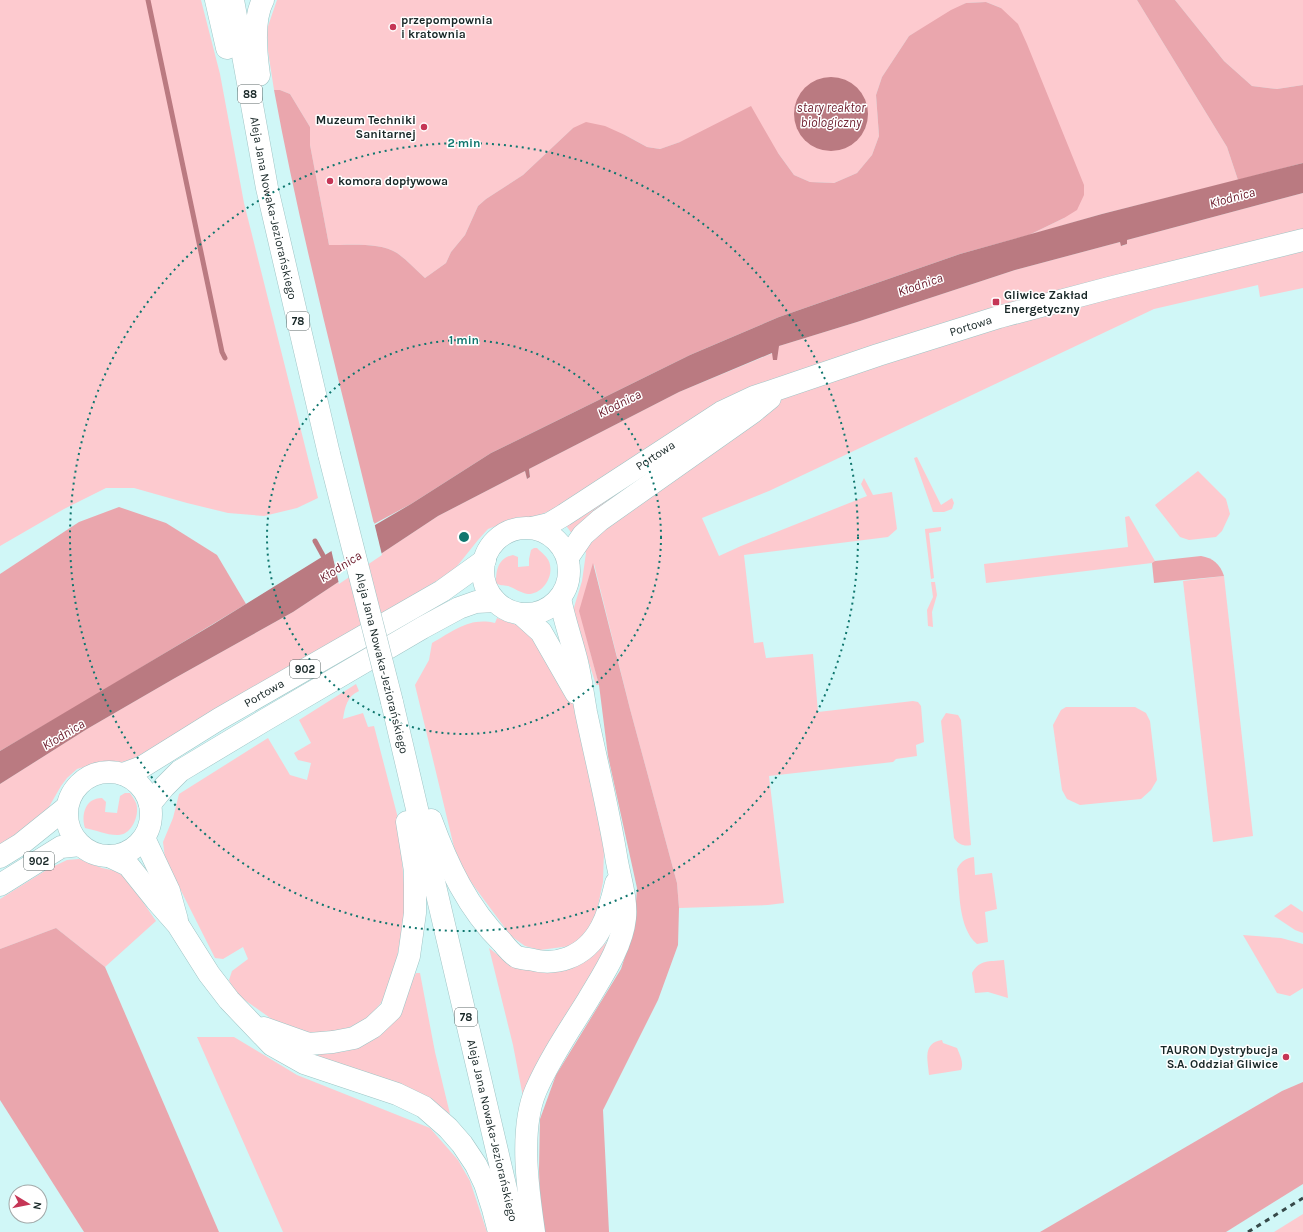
<svg xmlns="http://www.w3.org/2000/svg" width="1303" height="1232" viewBox="0 0 1303 1232" font-family="Karla,sans-serif">
	<rect width="100%" height="100%" fill="#d0f7f7"/>
	<!-- green -->
	<g fill="#fdcacf">
		<path d="M 0,0 L 201,0 L 220,74 L 244,203 L 318,498 L 297,508 L 264,516 L 228,513 L 187,503 L 134,488 L 106,488 L 64,509 L 0,546 Z"/>
		<path d="M 277,0 L 1137,0 L 1227,147 L 1238,180 L 1102,214 L 1029,235 L 1064,218 L 1001,8 L 986,2 L 966,3 L 909,36 L 882,77 L 876,95 L 879,136 L 872,155 L 857,173 L 834,183 L 810,182 L 794,175 L 778,153 L 680,142 L 660,149 L 647,147 L 625,135 L 573,128 L 523,175 L 486,199 L 478,206 L 465,235 L 451,252 L 446,263 L 425,278 C 416,270 407,260 397,253 C 381,242 348,245 329,245 L 310,145 L 310,127 L 290,94 L 280,90 L 274,90 L 268,51 L 267,29 Z"/>
		<path d="M 1175,0 L 1303,0 L 1303,85 L 1277,89 L 1252,86 L 1224,61 Z"/>
		<path d="M 1303,193 L 1303,288 L 1260,297 L 1258,285 L 1154,309 L 769,491 L 702,518 L 719,556 L 741,546 L 867,496 L 861,484 L 864,478 L 873,495 L 892,492 L 897,529 L 888,537 L 744,555 L 754,643 L 763,642 L 766,658 L 813,654 L 818,712 L 913,701 L 918,702 L 921,706 L 924,742 L 916,745 L 917,756 L 896,759 L 893,762 L 769,776 L 784,903 L 768,905 L 679,908 L 677,883 L 630,709 L 594,564 L 580,612 L 599,685 L 596,685 L 573,612 L 575,604 L 582,581 L 586,553 L 554,509 L 530,519 L 516,522 L 506,522 L 488,529 L 478,540 L 458,565 L 450,573 L 276,676 L 133,759 L 114,764 L 101,764 L 87,766 L 77,769 L 67,778 L 61,786 L 46,812 L 0,846 L 0,784 L 87,729 L 175,678 L 293,612 L 438,516 L 525,471 L 527,479 L 530,477 L 529,469 L 679,392 L 773,353 L 779,346 L 857,322 L 1015,270 L 1120,242 L 1122,246 L 1127,244 L 1127,240 Z"/>
		<path d="M 917,457 L 941,505 L 952,498 L 954,503 L 952,509 L 944,512 L 933,512 L 915,461 L 914,458 Z"/>
		<path d="M 1198,471 L 1226,499 L 1230,514 L 1222,531 L 1216,537 L 1189,540 L 1180,537 L 1155,505 Z"/>
		<path d="M 1129,516 L 1155,561 L 1152,563 L 986,583 L 984,564 L 1128,547 L 1125,517 Z"/>
		<path d="M 941,527 L 941,531 L 929,533 L 934,578 L 931,579 L 925,530 L 925,529 Z"/>
		<path d="M 534,548 L 537,548 C 542,553 549,558 550,565 C 553,578 542,594 528,594 C 520,593 515,588 508,586 C 503,585 500,586 496,583 C 496,570 498,558 513,555 L 518,557 L 518,567 L 529,566 L 529,559 L 531,550 Z"/>
		<path d="M 1224,576 L 1253,836 L 1213,842 L 1183,581 Z"/>
		<path d="M 931,582 L 935,582 L 937,595 L 932,612 L 933,627 L 928,626 L 927,610 L 933,597 Z"/>
		<path d="M 497,618 L 531,630 L 554,666 L 575,708 L 604,849 L 603,882 L 596,915 L 587,933 L 570,946 L 540,950 L 525,946 L 511,936 L 465,874 L 454,847 L 415,685 L 429,660 L 432,643 C 454,631 469,617 495,623 Z"/>
		<path d="M 356,684 L 359,691 C 347,696 345,707 343,719 L 363,713 L 368,727 L 374,726 L 399,822 L 406,910 L 393,978 L 381,1003 L 368,1018 L 348,1028 L 328,1035 L 309,1035 L 280,1025 L 235,993 L 229,980 L 232,971 L 248,959 L 243,947 L 223,959 L 215,958 L 165,859 L 163,842 L 173,818 L 179,794 L 268,738 L 290,775 L 307,780 L 311,763 L 298,760 L 294,753 L 311,743 L 299,720 Z"/>
		<path d="M 1066,707 L 1135,707 L 1146,713 L 1150,721 L 1157,780 L 1151,790 L 1141,799 L 1080,805 L 1067,799 L 1062,790 L 1053,725 L 1061,710 Z"/>
		<path d="M 946,713 L 958,715 L 961,720 L 971,845 C 964,847 958,844 954,838 L 941,721 Z"/>
		<path d="M 125,793 L 130,793 C 133,798 137,802 137,808 C 138,819 130,836 117,835 C 106,835 96,830 85,828 C 81,815 85,798 102,798 L 106,802 L 105,812 L 117,813 L 120,796 Z"/>
		<path d="M 974,857 L 975,875 L 992,873 L 997,909 L 985,912 L 988,942 L 977,944 C 958,928 960,892 957,869 C 961,861 966,858 974,857 Z"/>
		<path d="M 79,859 L 102,868 L 116,871 L 127,879 L 156,921 L 105,967 L 56,928 L 0,949 L 0,899 L 48,869 L 67,860 Z"/>
		<path d="M 1291,904 L 1303,912 L 1303,933 L 1295,930 L 1274,916 Z"/>
		<path d="M 1243,935 L 1281,938 L 1303,944 L 1303,988 L 1290,996 L 1277,993 Z"/>
		<path d="M 610,936 L 606,948 L 523,1097 L 513,1045 L 489,948 L 513,967 L 545,972 L 595,953 L 606,943 Z"/>
		<path d="M 1004,960 L 1008,998 L 988,992 L 975,993 L 972,973 C 980,959 989,962 1004,960 Z"/>
		<path d="M 416,973 L 420,973 L 435,1052 L 450,1114 L 427,1098 L 317,1059 L 318,1054 L 347,1051 L 373,1040 L 392,1022 Z"/>
		<path d="M 197,1037 L 234,1037 L 297,1075 L 430,1128 L 458,1160 L 470,1181 L 487,1232 L 283,1232 Z"/>
		<path d="M 942,1040 L 943,1043 L 957,1048 C 960,1055 964,1063 961,1070 L 929,1075 C 928,1060 922,1043 942,1040 Z"/>
		<path d="M 1303,1214 L 1303,1232 L 1274,1232 Z"/>
	</g>
	<!-- forest -->
	<g fill="#eaa6ad">
		<path d="M 1137,0 L 1175,0 L 1224,61 L 1252,86 L 1277,89 L 1303,85 L 1303,163 L 1238,180 L 1227,147 Z"/>
		<path d="M 986,2 L 1001,8 L 1018,24 L 1027,44 L 1084,185 L 1084,195 L 1077,210 L 1064,218 L 1029,235 L 960,254 L 779,317 L 690,355 L 491,453 L 411,504 L 374,524 C 339,380 301,236 274,90 L 280,90 L 290,94 L 310,127 L 310,145 L 329,245 C 348,245 381,242 397,253 C 407,260 416,270 425,278 L 446,263 L 451,252 L 465,235 L 478,206 L 486,199 L 523,175 L 573,128 L 586,122 L 605,126 L 625,135 L 647,147 L 660,149 L 680,142 L 751,106 L 778,153 L 794,175 L 810,182 L 834,183 L 857,173 L 872,155 L 879,136 L 876,95 L 882,77 L 909,36 L 951,10 L 966,3 Z"/>
		<path d="M 119,507 L 166,523 L 217,555 L 246,604 L 84,702 L 0,751 L 0,574 L 79,522 Z"/>
		<path d="M 1201,556 C 1213,558 1220,564 1224,576 L 1154,583 L 1152,563 L 1155,561 Z"/>
		<path d="M 593,563 L 630,709 L 677,883 L 679,908 L 678,945 L 658,1000 L 603,1110 L 609,1232 L 545,1232 L 540,1206 L 539,1169 L 540,1119 L 556,1075 L 621,969 L 634,929 L 637,888 L 608,756 L 599,685 L 579,611 Z"/>
		<path d="M 56,928 L 105,967 L 219,1232 L 84,1232 L 0,1100 L 0,949 Z"/>
		<path d="M 1303,1082 L 1303,1184 L 1226,1232 L 1040,1232 L 1282,1091 Z"/>
	</g>
	<!-- water -->
	<g fill="#ba7a81">
		<circle cx="831" cy="114" r="37"/>
		<path d="M 1303,163 L 1303,193 L 1127,240 L 1127,244 L 1121,246 L 1120,242 L 1015,270 L 857,322 L 779,346 L 777,360 L 773,360 L 772,353 L 679,392 L 529,469 L 530,477 L 527,479 L 525,471 L 438,516 L 293,612 L 175,678 L 87,729 L 0,784 L 0,751 L 212,625 L 346,542 L 411,504 L 491,453 L 690,355 L 779,317 L 960,254 L 1102,214 Z"/>
	</g>
	<!-- pier -->
	<path fill="#d0f7f7" d="M 374,522 L 382,555 L 339,584 L 331,549 Z"/>
	<g fill="none" stroke-linecap="round" stroke-linejoin="round">
		<!-- stream -->
		<g stroke="#ba7a81" stroke-width="5">
			<path d="M 148,0 L 222,352 L 225,358"/>
			<path d="M 315,541 L 326,561"/>
		</g>
		<defs>
			<g id="minor">
				<path id="s1" d="M 532,528 L 549,524 L 564,515 L 722,412 L 754,397 L 878,355 L 999,317 L 1109,288 L 1303,240"/>
				<path d="M 568,557 L 583,535 L 600,520 L 753,412 L 770,398"/>
			</g>
			<g id="major">
				<path d="M 216,0 L 227,48"/>
				<path id="s2" d="M 233,0 L 267,188 L 329,454"/>
				<path d="M 259,75 C 256,54 253,19 263,0"/>
				<circle cx="526" cy="571" r="43"/>
				<path d="M 521,614 L 541,632 L 576,693"/>
				<path id="s3" d="M 392,702 L 516,1232"/>
				<circle cx="109" cy="814" r="42"/>
				<path id="s4" d="M 123,774 L 142,767 L 219,719 L 442,591 L 485,560"/>
				<path d="M 150,804 L 164,787 L 180,771 L 265,720 L 422,628 L 459,608 L 476,602 L 495,601"/>
				<path d="M 431,820 C 447,864 468,909 502,942 C 506,947 512,954 517,957 C 521,958 526,959 529,959 C 543,963 554,963 568,958 C 600,946 609,913 616,883"/>
				<path d="M 144,838 L 169,891 L 177,920"/>
				<path d="M 109,856 L 128,865 L 156,900 L 178,925 L 209,974 L 229,1000 L 272,1045 L 304,1063 L 397,1094 L 424,1107 L 448,1128 L 462,1144 L 476,1165 L 485,1184 L 493,1209 L 499,1232"/>
				<path d="M 0,857 L 21,844 L 67,807"/>
				<path d="M 0,885 L 61,847 L 80,845"/>
				<path d="M 264,1028 L 309,1044 L 333,1042 L 354,1038 L 373,1027 L 391,1010 L 409,956 L 415,913 L 415,871 L 407,822"/>
				<path d="M 534,1232 C 528,1191 519,1129 536,1090 C 550,1058 570,1029 588,1000 C 602,976 622,947 625,918 C 627,898 619,876 616,856 C 608,807 596,760 586,712 C 583,695 581,679 577,662 C 572,641 564,620 560,598"/>
			</g>
		</defs>
		<!-- minor casing -->
		<use href="#minor" stroke="#9fc4c5" stroke-width="23"/>
		<!-- major casing -->
		<use href="#major" stroke="#9fc4c5" stroke-width="23"/>
		<!-- minor -->
		<use href="#minor" stroke="#fff" stroke-width="22"/>
		<!-- major -->
		<use href="#major" stroke="#fff" stroke-width="22"/>
		<!-- rail -->
		<path stroke="#364949" stroke-width="3" stroke-dasharray="5 5" stroke-linecap="butt" d="M 1248,1232 L 1303,1198"/>
		<defs>
			<path id="major-bridge" d="M 329,454 L 392,702"/>
		</defs>
		<!-- major-bridge casing -->
		<use href="#major-bridge" stroke="#9fc4c5" stroke-width="23" stroke-linecap="butt"/>
		<!-- major-bridge -->
		<use href="#major-bridge" stroke="#fff" stroke-width="22"/>
	</g>
	<!-- distance rings -->
	<g fill="none" stroke="#0f766e" stroke-width="2" stroke-dasharray="2 4">
		<circle cx="464" cy="537" r="197"/>
		<circle cx="464" cy="537" r="394"/>
	</g>
	<!-- markers -->
	<g fill="#c53656" stroke="#fff" stroke-width="1.5">
		<circle cx="393" cy="27" r="4"/>
		<circle cx="424" cy="127" r="4"/>
		<circle cx="330" cy="181" r="4"/>
		<rect x="992" y="298" width="8" height="8" rx="2"/>
		<circle cx="1286" cy="1057" r="4"/>
	</g>
	<g text-anchor="middle" stroke-width="3" stroke-linejoin="round" paint-order="stroke">
		<!-- shield labels -->
		<g fill="#fff" stroke="#5d6868" stroke-width="1">
			<rect x="238" y="85" width="24" height="18" rx="3"/>
			<rect x="287" y="312" width="22" height="18" rx="3"/>
			<rect x="290" y="660" width="30" height="18" rx="3"/>
			<rect x="24" y="852" width="30" height="18" rx="3"/>
			<rect x="455" y="1008" width="22" height="18" rx="3"/>
		</g>
		<g font-size="11" font-weight="bold" fill="#182727">
			<text x="250" y="98">88</text>
			<text x="298" y="325">78</text>
			<text x="305" y="673">902</text>
			<text x="39" y="865">902</text>
			<text x="466" y="1021">78</text>
		</g>
		<!-- poi labels -->
		<g font-size="12" font-weight="bold" fill="#182727" stroke="#fff" text-anchor="start">
			<text x="401" y="24">przepompownia<tspan x="401" dy="14">i kratownia</tspan></text>
			<text x="416" y="124" text-anchor="end">Muzeum Techniki<tspan x="416" dy="14">Sanitarnej</tspan></text>
			<text x="338" y="185">komora dopływowa</text>
			<text x="1004" y="299">Gliwice Zakład<tspan x="1004" dy="14">Energetyczny</tspan></text>
			<text x="1278" y="1054" text-anchor="end">TAURON Dystrybucja<tspan x="1278" dy="14">S.A. Oddział Gliwice</tspan></text>
		</g>
		<!-- street labels -->
		<g font-size="12" fill="#182727" stroke="#fff">
			<text dy="4" stroke="none"><textPath href="#s2" startOffset="212">Aleja Jana Nowaka-Jeziorańskiego</textPath></text>
			<text dy="4" stroke="none"><textPath href="#s1" startOffset="487">Portowa</textPath></text>
			<text dy="4" stroke="none"><textPath href="#s1" startOffset="144">Portowa</textPath></text>
			<text transform="translate(382 663) rotate(76)" y="4">Aleja Jana Nowaka-Jeziorańskiego</text>
			<text dy="4" stroke="none"><textPath href="#s4" startOffset="163">Portowa</textPath></text>
			<text dy="4" stroke="none"><textPath href="#s3" startOffset="440">Aleja Jana Nowaka-Jeziorańskiego</textPath></text>
		</g>
		<!-- water labels -->
		<g font-size="13" font-style="italic" fill="#702232" stroke="#fff">
			<text x="831" y="112">stary reaktor<tspan x="831" dy="15">biologiczny</tspan></text>
			<text transform="translate(1232 197) rotate(-15)" y="5">Kłodnica</text>
			<text transform="translate(920 284) rotate(-19)" y="5">Kłodnica</text>
			<text transform="translate(619 403) rotate(-26)" y="5">Kłodnica</text>
			<text transform="translate(340 566) rotate(-32)" y="5">Kłodnica</text>
			<text transform="translate(63 734) rotate(-31)" y="5">Kłodnica</text>
		</g>
	</g>
	<circle cx="464" cy="537" r="6" fill="#0f766e" stroke="#fff" stroke-width="2"/>
	<g font-size="12" text-anchor="middle" font-weight="bold" fill="#0f766e" stroke="#fff" stroke-width="3" stroke-linejoin="round" paint-order="stroke">
		<text x="464" y="147">2 min</text>
		<text x="464" y="344">1 min</text>
	</g>
	<!-- north arrow -->
	<g transform="translate(28 1204) rotate(100)"><circle r="19" fill="#ffffff" stroke="#a3a9a9"/>
	<path d="M0-3L7 15L0 10L-7 15Z" fill="#c53656"/>
	<text y="-6" font-size="11" font-weight="bold" text-anchor="middle" fill="#182727">N</text>
	</g>
</svg>
